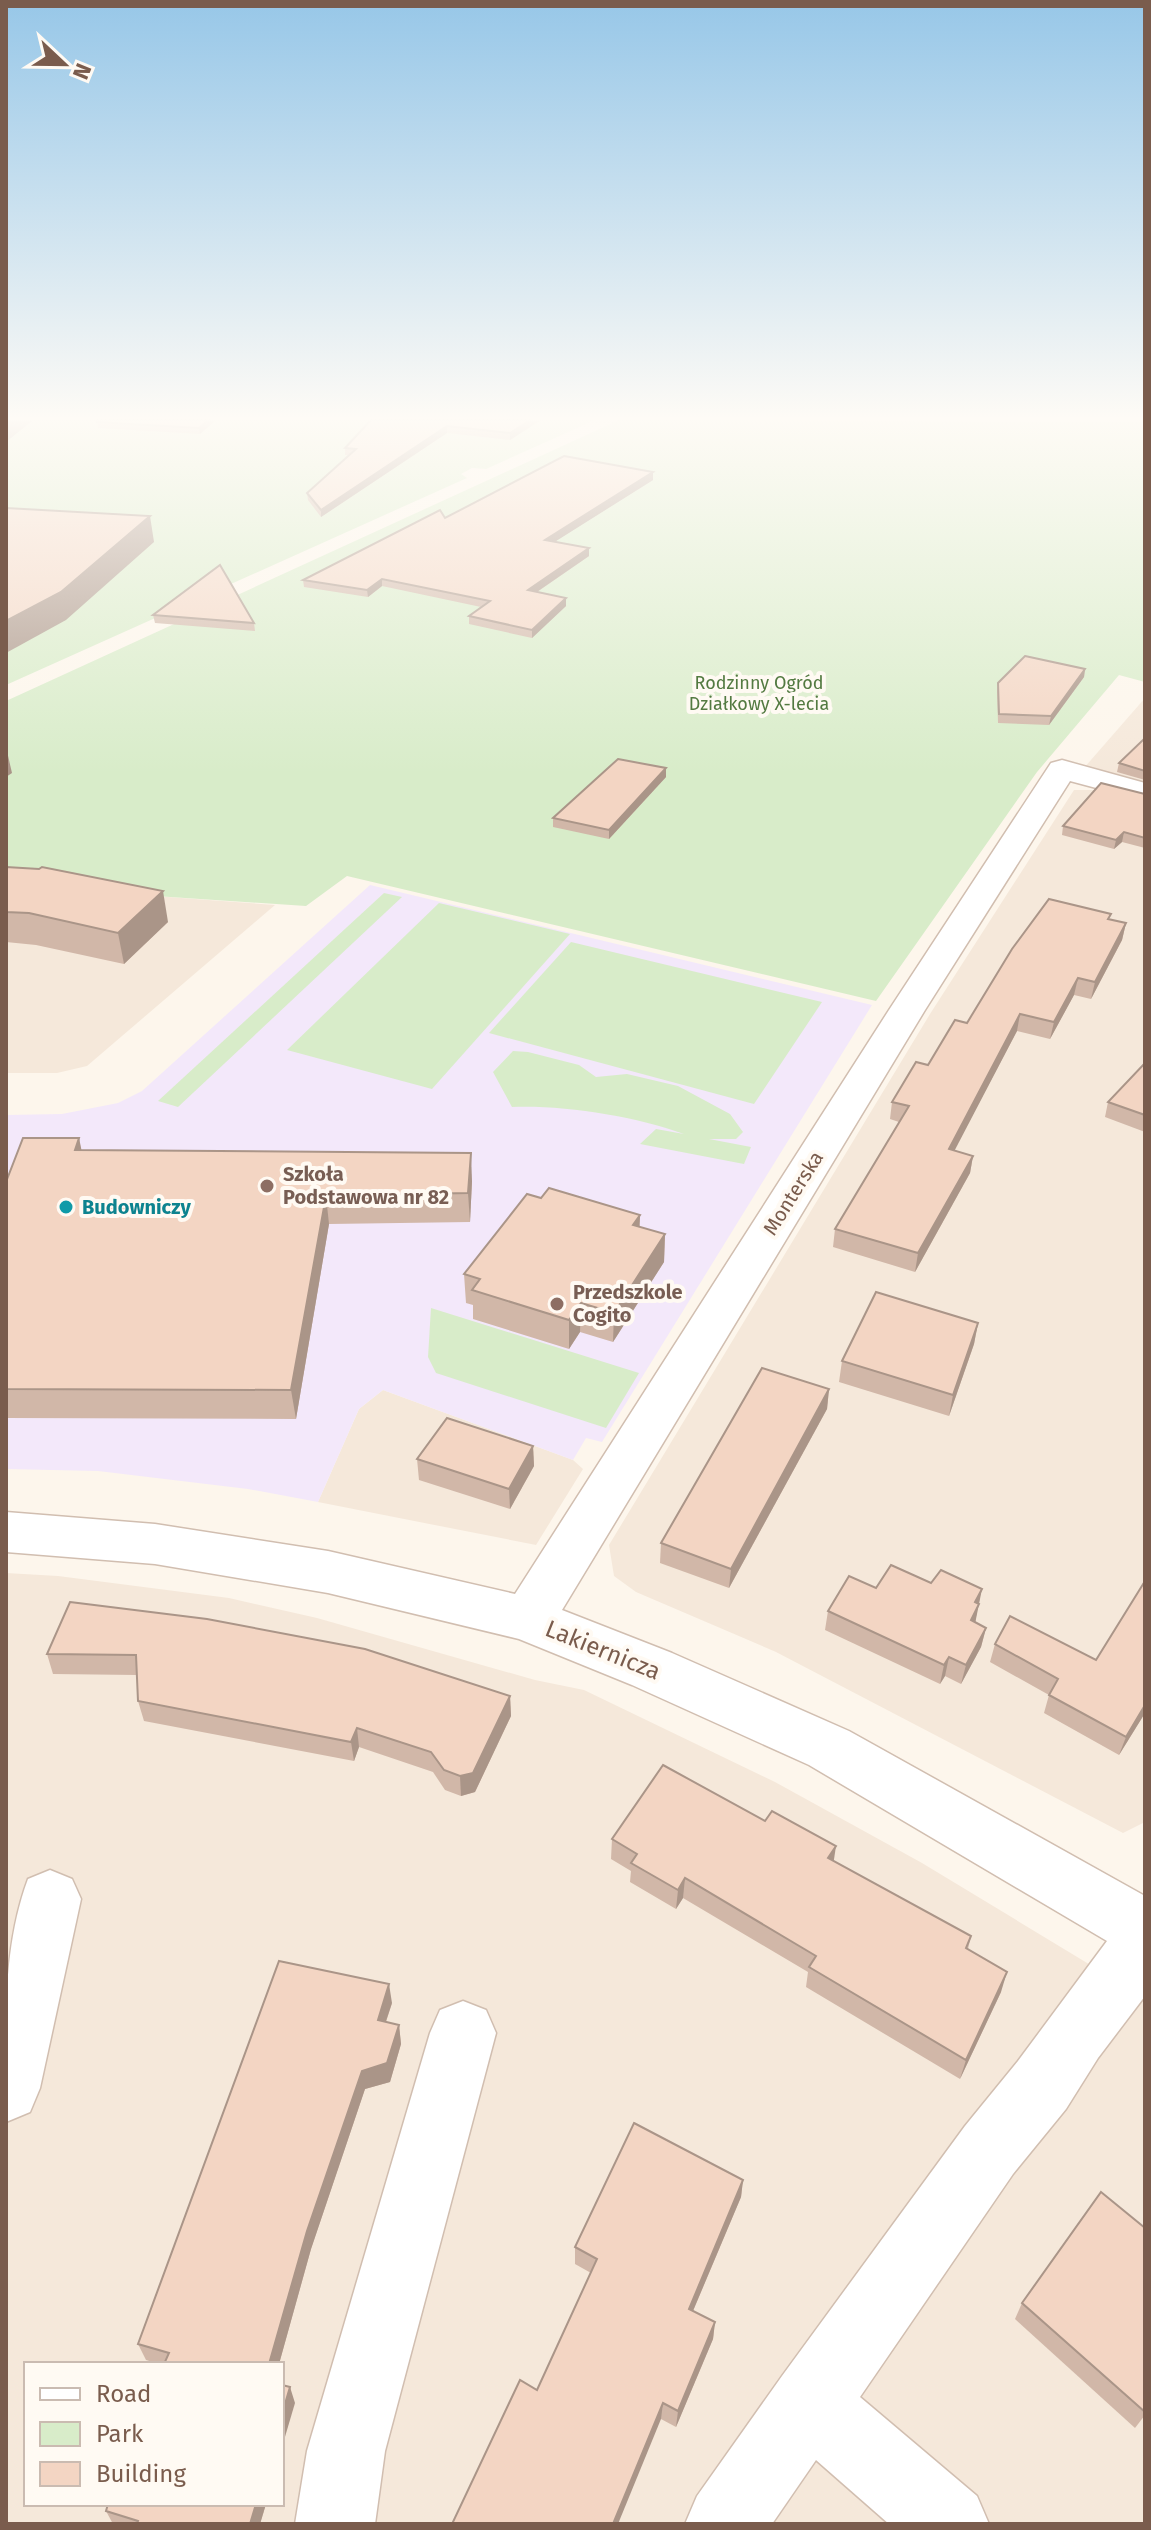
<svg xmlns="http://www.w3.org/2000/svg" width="1151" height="2530" viewBox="0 0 1151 2530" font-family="'Fira Sans',sans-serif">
	<rect width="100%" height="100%" fill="#fdf6ec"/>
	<!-- residential -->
	<g fill="#f5e8da" fill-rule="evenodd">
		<path d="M 1145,698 L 1145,785 L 1084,768 Z"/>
		<path d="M 1074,790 L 1102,790 L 1145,802 L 1145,1822 L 1123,1833 L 776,1652 L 636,1592 L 614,1576 L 609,1545 L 930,1014 Z"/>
		<path d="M 6,886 L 127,894 L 275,905 L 87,1066 L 57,1073 L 6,1073 Z"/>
		<path d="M 383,1390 L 573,1460 L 583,1469 L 536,1545 L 318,1502 L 359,1409 Z"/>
		<path d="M 6,1573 L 58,1576 L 229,1598 L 317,1618 L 535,1680 L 584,1690 L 775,1782 L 922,1863 L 1145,1998 L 1145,2524 L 6,2524 ZM 26,2364 L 282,2364 L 282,2504 L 26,2504 Z"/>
	</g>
	<!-- education -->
	<path fill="#f3e8fa" d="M 370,885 L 872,1005 L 602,1442 L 586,1438 L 573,1460 L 383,1390 L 359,1409 L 318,1502 L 248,1489 L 98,1471 L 6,1469 L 6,1115 L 62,1114 L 118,1103 L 142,1091 Z"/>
	<!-- green -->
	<g fill="#d8ecc9">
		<path d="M 6,420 L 595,420 L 486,469 L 472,468 L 461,474 L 467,478 L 6,685 Z"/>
		<path d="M 619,420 L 1145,422 L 1145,682 L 1119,675 L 1037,772 L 876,1001 L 347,876 L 306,906 L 6,886 L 6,701 Z"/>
		<path d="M 384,893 L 402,897 L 178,1107 L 158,1101 Z"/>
		<path d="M 439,903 L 570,934 L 432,1089 L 287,1050 Z"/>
		<path d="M 571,942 L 822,1002 L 754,1104 L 489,1033 Z"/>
		<path d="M 513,1051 L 528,1052 L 579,1065 L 596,1077 L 627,1074 L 678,1086 L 730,1114 L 743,1132 L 736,1139 L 709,1139 L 751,1147 L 744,1164 L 640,1144 L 656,1129 L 684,1134 C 634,1116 565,1105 512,1107 L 493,1072 Z"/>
		<path d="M 431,1308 L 639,1373 L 606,1428 L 436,1373 L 428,1357 Z"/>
	</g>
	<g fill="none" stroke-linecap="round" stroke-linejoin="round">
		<defs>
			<g id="street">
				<path d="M 1062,760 L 1145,783 L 1145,801 L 1070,781 L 925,1010 L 562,1610 L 672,1653 L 849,1731 L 1145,1896 L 1145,1996 L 1098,2058 L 1066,2109 L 1013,2174 L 860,2397 L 977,2496 L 989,2524 L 889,2524 L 816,2460 L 772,2524 L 685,2524 L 697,2496 L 782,2376 L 965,2126 L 1018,2061 L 1107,1941 L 809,1765 L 632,1685 L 519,1639 L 328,1593 L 155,1564 L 6,1552 L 6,1512 L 155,1524 L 328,1551 L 515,1594 L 889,1010 L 1051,763 Z"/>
				<path d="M 50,1870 L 72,1879 L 81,1899 L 40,2088 L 30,2112 L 6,2122 C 6,2041 0,1954 28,1879 Z"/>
				<path d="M 463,2001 L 486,2010 L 496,2033 L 385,2451 L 375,2524 L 295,2524 L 307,2451 L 430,2033 L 440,2010 Z"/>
			</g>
		</defs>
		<!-- street casing -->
		<use href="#street" stroke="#d1beb0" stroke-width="3"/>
		<!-- street -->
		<use href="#street" fill="#fff" fill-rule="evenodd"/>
	</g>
	<!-- wall -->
	<g fill="#d1b7a8">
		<path d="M 97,420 L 216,420 L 200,434 L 98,428 Z"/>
		<path d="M 371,420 L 541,420 L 510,440 L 447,433 L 321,517 L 308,500 L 307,493 L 349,455 L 345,455 L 345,448 Z"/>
		<path d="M 653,472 L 653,480 L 554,542 L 589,548 L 589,556 L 537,592 L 566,606 L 532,638 L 469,624 L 469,616 L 481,607 L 382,586 L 368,597 L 304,587 L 303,580 L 445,518 Z"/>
		<path d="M 153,615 L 254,623 L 255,631 L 155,623 Z"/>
		<path d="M 1085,669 L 1084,677 L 1049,725 L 998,723 L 997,691 L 998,683 Z"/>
		<path d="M 1145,738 L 1145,780 L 1117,772 L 1119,763 Z"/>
		<path d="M 666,768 L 666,777 L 609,839 L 553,827 L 553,818 Z"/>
		<path d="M 1145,794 L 1145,848 L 1122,842 L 1114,849 L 1062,835 L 1063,826 Z"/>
		<path d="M 6,867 L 168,922 L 124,964 L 36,945 L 6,942 Z"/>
		<path d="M 1110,919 L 1126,923 L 1122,940 L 1091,999 L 1074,995 L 1050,1039 L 1017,1031 L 954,1150 L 973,1156 L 970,1173 L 915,1272 L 833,1247 L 835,1229 L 899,1122 L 890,1119 L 892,1102 L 967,1023 Z"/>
		<path d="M 1145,1063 L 1145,1132 L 1105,1117 L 1108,1102 Z"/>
		<path d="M 79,1138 L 81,1150 L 472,1181 L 470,1222 L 329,1224 L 296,1419 L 6,1418 L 6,1182 Z"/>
		<path d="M 541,1198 L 640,1215 L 639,1227 L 665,1234 L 664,1262 L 613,1342 L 580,1332 L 569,1349 L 473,1319 L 473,1305 L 466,1303 L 464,1274 Z"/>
		<path d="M 978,1323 L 974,1344 L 949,1416 L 839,1382 L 842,1361 Z"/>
		<path d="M 829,1389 L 827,1409 L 729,1588 L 660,1563 L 661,1543 Z"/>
		<path d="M 533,1446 L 534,1466 L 510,1509 L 419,1480 L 417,1459 Z"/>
		<path d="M 876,1588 L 978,1604 L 975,1622 L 986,1628 L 981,1647 L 961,1684 L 945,1676 L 940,1684 L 825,1630 L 828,1611 Z"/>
		<path d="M 70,1602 L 510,1696 L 511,1716 L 475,1792 L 461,1796 L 445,1790 L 433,1772 L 359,1747 L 354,1761 L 144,1721 L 138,1701 L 137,1675 L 53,1674 L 47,1654 Z"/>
		<path d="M 995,1644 L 1145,1713 L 1119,1755 L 1044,1713 L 1049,1695 L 990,1662 Z"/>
		<path d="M 612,1839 L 834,1861 L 971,1936 L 968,1949 L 1001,1992 L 960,2079 L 806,1987 L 808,1972 L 683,1898 L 676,1909 L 630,1882 L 631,1871 L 611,1859 Z"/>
		<path d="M 392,2003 L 386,2022 L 399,2025 L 401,2044 L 390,2082 L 365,2089 L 311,2249 L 279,2364 L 159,2364 L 146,2360 L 138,2344 Z"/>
		<path d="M 743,2180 L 741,2197 L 693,2311 L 715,2322 L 713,2339 L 676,2427 L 661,2419 L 537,2390 L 591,2273 L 575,2264 L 575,2247 Z"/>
		<path d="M 1145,2228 L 1145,2415 L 1135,2428 L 1015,2319 L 1022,2303 Z"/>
		<path d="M 108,2504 L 266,2504 L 260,2524 L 113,2524 L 106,2511 Z"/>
	</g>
	<!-- shaded-wall -->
	<g fill="#aa9588">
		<path d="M 6,420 L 32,420 L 32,421 L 6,442 Z"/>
		<path d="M 208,420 L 216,420 L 200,434 L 199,428 Z"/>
		<path d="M 530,420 L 541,420 L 510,440 L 510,433 Z"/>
		<path d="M 447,426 L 447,433 L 321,517 L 321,510 Z"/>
		<path d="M 653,472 L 653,480 L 545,548 L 545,540 Z"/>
		<path d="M 150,516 L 154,542 L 66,620 L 6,653 L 6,621 Z"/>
		<path d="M 589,548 L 589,556 L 528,598 L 528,590 Z"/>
		<path d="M 382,579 L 382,586 L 368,597 L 367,590 Z"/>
		<path d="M 566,598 L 566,606 L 532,638 L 532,630 Z"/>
		<path d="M 1085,669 L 1084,677 L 1049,725 L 1051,716 Z"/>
		<path d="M 6,747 L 12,773 L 6,777 Z"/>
		<path d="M 666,768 L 666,777 L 609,839 L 609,830 Z"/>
		<path d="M 1124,832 L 1122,842 L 1114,849 L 1116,840 Z"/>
		<path d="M 163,891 L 168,922 L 124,964 L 118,933 Z"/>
		<path d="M 1126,923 L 1122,940 L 1091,999 L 1095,982 Z"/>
		<path d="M 1078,978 L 1074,995 L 1050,1039 L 1054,1022 Z"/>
		<path d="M 1020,1014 L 1017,1031 L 946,1167 L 949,1149 Z"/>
		<path d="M 79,1138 L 85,1167 L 75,1150 Z"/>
		<path d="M 471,1153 L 472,1181 L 470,1222 L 468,1193 Z"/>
		<path d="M 973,1156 L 970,1173 L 915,1272 L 918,1253 Z"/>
		<path d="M 326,1196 L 329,1224 L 296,1419 L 291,1390 Z"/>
		<path d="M 640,1215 L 639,1243 L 633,1225 Z"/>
		<path d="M 665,1234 L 664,1262 L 613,1342 L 614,1313 Z"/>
		<path d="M 581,1303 L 580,1332 L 569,1349 L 569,1320 Z"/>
		<path d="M 978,1323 L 974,1344 L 949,1416 L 953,1395 Z"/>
		<path d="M 829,1389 L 827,1409 L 729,1588 L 731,1569 Z"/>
		<path d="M 533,1446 L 534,1466 L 510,1509 L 509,1489 Z"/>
		<path d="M 982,1589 L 975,1624 L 966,1639 L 975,1602 Z"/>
		<path d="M 986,1628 L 981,1647 L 961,1684 L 966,1665 Z"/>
		<path d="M 949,1657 L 945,1676 L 940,1684 L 944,1665 Z"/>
		<path d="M 510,1696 L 511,1716 L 475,1792 L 461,1796 L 460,1776 Z"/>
		<path d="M 1145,1705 L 1145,1713 L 1119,1755 L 1126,1737 Z"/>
		<path d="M 357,1728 L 359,1747 L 354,1761 L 351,1742 Z"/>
		<path d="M 836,1846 L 833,1866 L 828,1858 Z"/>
		<path d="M 685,1878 L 683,1898 L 676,1909 L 678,1890 Z"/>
		<path d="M 1007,1972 L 1001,1992 L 960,2079 L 966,2060 Z"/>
		<path d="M 389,1984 L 392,2003 L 380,2039 L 378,2020 Z"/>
		<path d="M 399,2025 L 401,2044 L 390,2082 L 365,2089 L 311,2249 L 279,2364 L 269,2364 L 307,2231 L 362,2071 Z"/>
		<path d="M 743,2180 L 741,2197 L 687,2325 L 689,2309 Z"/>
		<path d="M 715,2322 L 713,2339 L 676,2427 L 678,2411 Z"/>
		<path d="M 290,2387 L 295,2403 L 282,2447 L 282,2414 Z"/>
		<path d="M 663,2403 L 661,2419 L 618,2524 L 613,2524 Z"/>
		<path d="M 256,2504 L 266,2504 L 260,2524 L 250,2524 Z"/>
	</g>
	<!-- building -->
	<g fill="#f3d5c3" stroke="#aa9588" stroke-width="2">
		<path d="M 97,420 L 208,420 L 199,428 L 97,422 Z"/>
		<path d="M 371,420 L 530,420 L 510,433 L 447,426 L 321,510 L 307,493 L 356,449 L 345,448 Z"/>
		<path d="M 564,456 L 653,472 L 545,540 L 589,548 L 528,590 L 566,598 L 532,630 L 469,616 L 490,601 L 382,579 L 367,590 L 303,580 L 440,510 L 445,518 Z"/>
		<path d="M 6,508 L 150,516 L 61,592 L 6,621 Z"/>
		<path d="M 220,565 L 254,623 L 153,615 Z"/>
		<path d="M 1025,656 L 1085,669 L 1051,716 L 999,714 L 998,683 Z"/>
		<path d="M 1145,738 L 1145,771 L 1119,763 Z"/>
		<path d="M 618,759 L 666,768 L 609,830 L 553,818 Z"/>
		<path d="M 1101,783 L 1145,794 L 1145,838 L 1124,832 L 1116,840 L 1063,826 Z"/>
		<path d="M 6,867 L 39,869 L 42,867 L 163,891 L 118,933 L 29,913 L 6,912 Z"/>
		<path d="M 1049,899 L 1111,914 L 1108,919 L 1126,923 L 1095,982 L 1078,978 L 1054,1022 L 1020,1014 L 949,1149 L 973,1156 L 918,1253 L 835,1229 L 909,1106 L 892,1102 L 916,1062 L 928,1065 L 955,1020 L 967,1023 L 1012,949 Z"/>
		<path d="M 1145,1063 L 1145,1115 L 1108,1102 Z"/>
		<path d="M 23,1138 L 79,1138 L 75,1150 L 471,1153 L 468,1193 L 326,1196 L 291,1390 L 6,1389 L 6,1182 Z"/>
		<path d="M 549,1188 L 640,1215 L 633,1225 L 665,1234 L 614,1313 L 581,1303 L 569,1320 L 472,1290 L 480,1279 L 464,1274 L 527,1194 L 541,1198 Z"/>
		<path d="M 876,1292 L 978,1323 L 953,1395 L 842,1361 Z"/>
		<path d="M 762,1368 L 829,1389 L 731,1569 L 661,1543 Z"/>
		<path d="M 447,1418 L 533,1446 L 509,1489 L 417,1459 Z"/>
		<path d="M 891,1565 L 931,1583 L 941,1570 L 982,1589 L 975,1602 L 979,1604 L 971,1620 L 986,1628 L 966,1665 L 949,1657 L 944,1665 L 828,1611 L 849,1576 L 876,1588 Z"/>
		<path d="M 1145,1581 L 1145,1705 L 1126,1737 L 1049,1695 L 1058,1679 L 995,1644 L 1010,1616 L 1096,1660 Z"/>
		<path d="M 70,1602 L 207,1619 L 365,1649 L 510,1696 L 473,1773 L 460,1776 L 444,1770 L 431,1752 L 357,1728 L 351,1742 L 138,1701 L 136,1655 L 47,1654 Z"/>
		<path d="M 663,1765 L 765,1821 L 772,1811 L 836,1846 L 828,1858 L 971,1936 L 966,1948 L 1007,1972 L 966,2060 L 809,1967 L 816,1956 L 685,1878 L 678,1890 L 631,1863 L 637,1854 L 612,1839 Z"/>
		<path d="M 279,1961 L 389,1984 L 378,2020 L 399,2025 L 387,2063 L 362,2071 L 307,2231 L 269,2364 L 164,2364 L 169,2353 L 138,2344 Z"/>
		<path d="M 634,2123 L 743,2180 L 689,2309 L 715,2322 L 678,2411 L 663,2403 L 613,2524 L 452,2524 L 520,2380 L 537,2390 L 597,2259 L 575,2247 Z"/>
		<path d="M 1101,2192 L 1145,2228 L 1145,2412 L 1022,2303 Z"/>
		<path d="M 282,2385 L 290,2387 L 282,2414 Z"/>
		<path d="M 108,2504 L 256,2504 L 250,2524 L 137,2524 L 138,2521 L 106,2511 Z"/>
	</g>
	<!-- sky -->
	<linearGradient id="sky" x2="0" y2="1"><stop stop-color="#97c7e8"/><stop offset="0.54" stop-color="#fefbf6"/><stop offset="1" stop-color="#fefbf6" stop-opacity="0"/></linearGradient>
	<rect width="1151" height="774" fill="url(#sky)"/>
	<!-- markers -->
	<g fill="#8d6e63" stroke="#fffaf3" stroke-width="3">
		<circle cx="267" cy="1186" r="8"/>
		<circle cx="557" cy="1304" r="8"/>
	</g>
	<circle fill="#0f9aa8" stroke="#fffaf3" stroke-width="3" cx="66" cy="1207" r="8"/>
	<g text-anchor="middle" stroke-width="8" stroke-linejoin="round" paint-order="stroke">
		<!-- far-park labels -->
		<g font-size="18" fill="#537a41" stroke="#fffaf3">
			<text x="759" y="689">Rodzinny Ogród<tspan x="759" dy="21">Działkowy X-lecia</tspan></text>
		</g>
		<!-- education labels -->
		<g font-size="20" font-weight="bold" fill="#785e54" stroke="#fffaf3" text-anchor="start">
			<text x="283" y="1181">Szkoła<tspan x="283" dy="23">Podstawowa nr 82</tspan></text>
			<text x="573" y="1299">Przedszkole<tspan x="573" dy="23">Cogito</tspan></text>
		</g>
		<!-- street labels -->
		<g font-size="20" fill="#7a5c4d" stroke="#fffaf3">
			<text transform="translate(793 1193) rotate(-58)" y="7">Monterska</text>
		</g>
		<!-- culture labels -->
		<g font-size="20" font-weight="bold" fill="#0d838f" stroke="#fffaf3" text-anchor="start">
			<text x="82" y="1214">Budowniczy</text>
		</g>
		<!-- near-street labels -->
		<g font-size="24" fill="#7a5c4d" stroke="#fffaf3">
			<text transform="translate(603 1650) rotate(22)" y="8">Lakiernicza</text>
		</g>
	</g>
	<!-- border -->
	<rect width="1151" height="2530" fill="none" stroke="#7a5c4d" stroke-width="16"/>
	<!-- legend -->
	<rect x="24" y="2362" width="260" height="144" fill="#fffaf3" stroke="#cabbb1" stroke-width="2"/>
	<rect x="40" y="2388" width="40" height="12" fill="#ffffff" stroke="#cabbb1" stroke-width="2"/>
	<text x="96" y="2402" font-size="24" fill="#7a5c4d">Road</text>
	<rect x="40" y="2422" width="40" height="24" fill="#d8ecc9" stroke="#cabbb1" stroke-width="2"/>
	<text x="96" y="2442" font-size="24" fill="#7a5c4d">Park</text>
	<rect x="40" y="2462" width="40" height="24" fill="#f3d5c3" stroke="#cabbb1" stroke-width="2"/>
	<text x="96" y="2482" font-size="24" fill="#7a5c4d">Building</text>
	<!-- north arrow -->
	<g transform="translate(64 64) rotate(112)" stroke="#fffaf3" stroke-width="6" paint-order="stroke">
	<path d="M0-6L14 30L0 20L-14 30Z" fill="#7a5c4d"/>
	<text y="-12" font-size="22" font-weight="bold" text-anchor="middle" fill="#7a5c4d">N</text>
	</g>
</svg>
